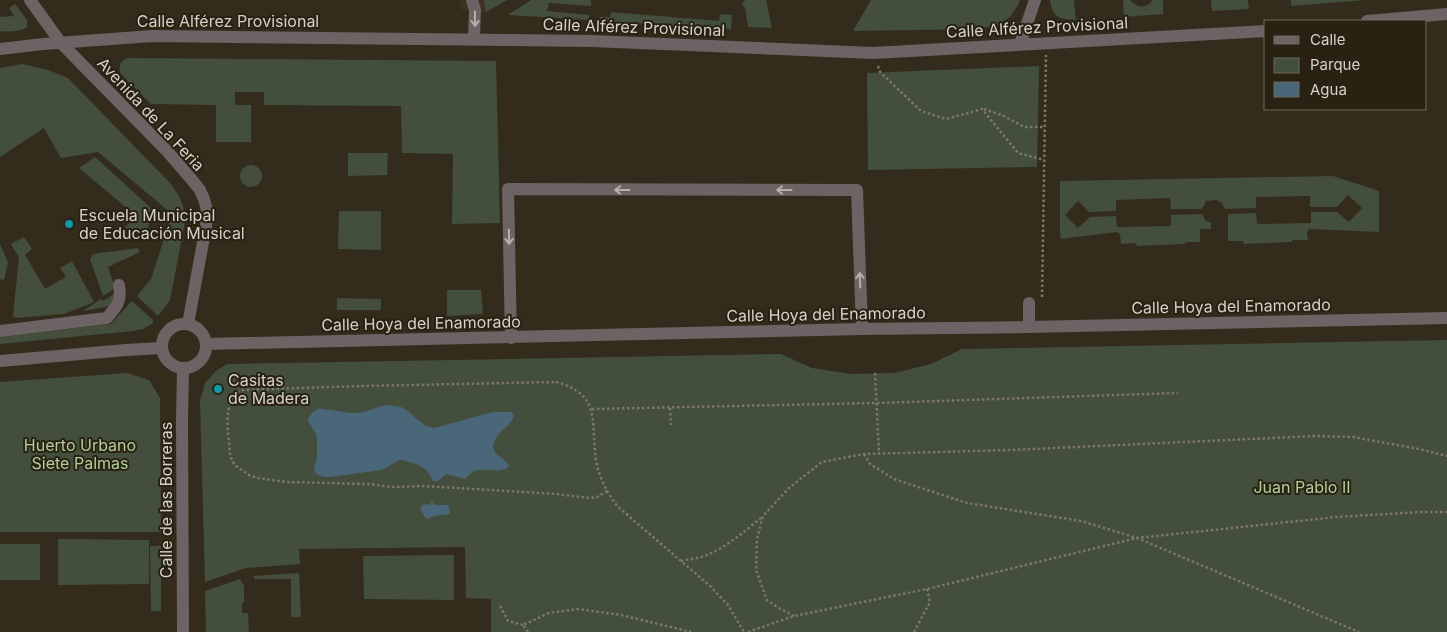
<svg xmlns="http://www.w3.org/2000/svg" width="1447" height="632" viewBox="0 0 1447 632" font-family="Inter,sans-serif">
	<rect width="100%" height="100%" fill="#332c1c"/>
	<!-- commercial -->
	<path fill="#403124" d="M 459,0 L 507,0 L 486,12 L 462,10 Z"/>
	<!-- green -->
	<g fill="#434e3c">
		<path d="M 484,0 L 507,0 L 486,12 Z"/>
		<path d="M 531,0 L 591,0 L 591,6 L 549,3 L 547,11 L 589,15 L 589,20 L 508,15 Z"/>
		<path d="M 745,0 L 766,0 L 772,28 L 748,27 L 745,8 L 742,4 Z"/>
		<path d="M 871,0 L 1020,0 L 1018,5 L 1010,17 L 998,25 L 977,29 L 853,31 Z"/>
		<path d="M 1050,0 L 1074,0 L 1076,20 C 1060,19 1052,18 1050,0 Z"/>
		<path d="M 1123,0 L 1130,0 C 1138,9 1146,9 1153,0 L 1163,0 L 1163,14 L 1124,17 Z"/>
		<path d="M 1211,0 L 1248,0 L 1249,9 L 1212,11 Z"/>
		<path d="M 1291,0 L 1365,0 L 1291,6 Z"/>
		<path d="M 15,4 L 27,20 L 27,27 C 19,32 9,32 0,31 L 0,17 L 14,16 L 9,8 Z"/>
		<path d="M 611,12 L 719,21 L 720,14 L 732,15 L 731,29 L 600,21 L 600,17 L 610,17 Z"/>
		<path d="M 129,58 L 496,61 L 500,223 L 452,224 L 453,154 L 402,153 L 401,106 L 264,105 L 264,92 L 235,92 L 235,105 L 251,105 L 251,142 L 216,142 L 216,105 L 151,104 L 120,73 C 119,65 121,59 129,58 Z"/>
		<path d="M 22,64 L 48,70 L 68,78 L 170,183 C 180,196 185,206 185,222 L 170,300 L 158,316 L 137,296 L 151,279 L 172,214 L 98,152 L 61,158 L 44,128 L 0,157 L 0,68 Z"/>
		<path d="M 1039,66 L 1037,167 L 868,170 L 867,73 Z"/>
		<path d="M 348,153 L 388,153 L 387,175 L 348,176 Z"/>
		<path d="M 95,157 L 152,209 L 148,228 L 131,230 L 125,228 L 135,215 L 79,168 Z"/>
		<circle cx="251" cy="176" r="11"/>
		<path d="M 1333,176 L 1379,191 L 1379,232 L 1309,229 L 1307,232 L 1308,240 L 1292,240 L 1292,242 L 1244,244 L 1243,241 L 1228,241 L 1228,214 L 1256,213 L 1257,224 L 1311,223 L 1311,212 L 1337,212 L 1349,222 L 1362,208 L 1348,195 L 1337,207 L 1310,207 L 1310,196 L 1256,197 L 1256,208 L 1225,209 L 1222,203 L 1216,200 L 1206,201 L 1202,209 L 1171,209 L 1170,198 L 1116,200 L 1116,211 L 1089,212 L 1078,201 L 1065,215 L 1078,228 L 1090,217 L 1116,216 L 1117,227 L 1171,226 L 1171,215 L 1202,214 L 1205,220 L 1211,223 L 1211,229 L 1200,229 L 1200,242 L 1185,242 L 1185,244 L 1137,246 L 1136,243 L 1121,244 L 1120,234 L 1117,232 L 1061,239 L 1060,235 L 1060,181 Z"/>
		<path d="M 339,211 L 381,211 L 381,250 L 338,249 Z"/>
		<path d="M 24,237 L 32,249 L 25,255 L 45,289 L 66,277 L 60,268 L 72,261 L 94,302 L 64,314 L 16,318 L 13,316 L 19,257 L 11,244 Z"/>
		<path d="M 0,244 L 8,262 L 4,280 L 0,279 Z"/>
		<path d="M 138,248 L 140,252 L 108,267 L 115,288 L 103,296 L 90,259 L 93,254 Z"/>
		<path d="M 447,290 L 481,290 L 483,314 L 447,316 Z"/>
		<path d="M 116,293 L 115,297 L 110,306 L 83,311 L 101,299 L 103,301 Z"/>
		<path d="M 337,298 L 381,299 L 381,310 L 337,310 Z"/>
		<path d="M 132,301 L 153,320 L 153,323 L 143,329 L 133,331 L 0,344 L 0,337 L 111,324 Z"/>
		<path d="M 1447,340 L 1447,632 L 491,632 L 491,599 L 466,598 L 465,547 L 299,549 L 300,564 L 246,568 L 205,582 L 200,401 L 205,383 L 216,371 L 227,364 L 781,354 L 812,368 L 851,374 L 894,373 L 931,364 L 962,349 Z"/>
		<path d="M 127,373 L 149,380 L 160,398 L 161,532 L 0,532 L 0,382 Z"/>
		<path d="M 58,539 L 149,540 L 149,584 L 58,585 Z"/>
		<rect x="0" y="544" width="40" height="36"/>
		<path d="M 150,546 L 161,546 L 161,611 L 151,611 Z"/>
		<path d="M 454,555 L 454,600 L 364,599 L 363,556 Z"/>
		<path d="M 299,573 L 301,617 L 291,617 L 291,579 L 254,579 L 254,576 Z"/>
		<path d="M 240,579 L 244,586 L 244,602 L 242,603 L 242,613 L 248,613 L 249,632 L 206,632 L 205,591 Z"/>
	</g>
	<!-- water -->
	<g fill="#4a6779">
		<path d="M 385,405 L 401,407 L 407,410 L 413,416 L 426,426 L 434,428 L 493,412 L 512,412 L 514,416 C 510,428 496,430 493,446 C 494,457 506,457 509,466 C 500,476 483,465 471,473 C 469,475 467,477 465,479 L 446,474 L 438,481 L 433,481 C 428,466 414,463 401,460 C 396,460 388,468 381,470 L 330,477 C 323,477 316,477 314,469 L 317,457 L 317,439 L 316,434 L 308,421 C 309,416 313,411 318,409 C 322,408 346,413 354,413 C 365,413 375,408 385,405 Z"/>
		<path d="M 432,501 L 434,505 L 448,505 L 450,511 L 450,514 L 434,516 L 426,519 L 420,509 L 423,505 L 426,504 L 430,505 Z"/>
	</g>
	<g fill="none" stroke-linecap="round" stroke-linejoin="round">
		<!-- path -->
		<g stroke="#7d776a" stroke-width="2.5" stroke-dasharray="2.5 2.5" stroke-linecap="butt">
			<path d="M 878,66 L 880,72 L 921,111 L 946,119 L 982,109 L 1018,153 L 1044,160"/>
			<path d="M 984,109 L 1004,116 L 1024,127 L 1044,127"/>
			<path d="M 1042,297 L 1046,55"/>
			<path d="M 875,373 L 879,454"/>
			<path d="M 556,382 C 605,395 589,427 597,465 C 599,474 603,483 607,491 L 597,497 L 589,498 L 557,494 L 423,486 L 392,487 L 368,484 L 287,482 L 257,478 L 249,475 L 236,466 L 232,461 L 230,454 C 229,435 221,402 241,390 L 363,386 Z"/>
			<path d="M 670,408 L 671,425"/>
			<path d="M 592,409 L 877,403 L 1178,393"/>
			<path d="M 864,454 L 870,464 L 894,479 L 967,503 L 1081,521 L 1137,538 L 1336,517 L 1421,512 L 1447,512"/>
			<path d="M 607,491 L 617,506 L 710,586 L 728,605 L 744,632"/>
			<path d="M 681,561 C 686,560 692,559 697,558 C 720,553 744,532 762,517"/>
			<path d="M 500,606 L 508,621 L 523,625"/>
			<path d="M 794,616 L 777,607 L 767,600 L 756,570 L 757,539 L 763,516 L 789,488 L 822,462 L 864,454 L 1011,450 L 1315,436 L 1353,437 L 1419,449 L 1447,456"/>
			<path d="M 528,632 L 523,625 L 549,613 L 578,609 L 621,615 L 691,632"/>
			<path d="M 748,632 L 794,616 L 927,589 L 1137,538 L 1359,632"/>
			<path d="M 914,632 L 930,602 L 927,589"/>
		</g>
		<!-- minor -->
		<g stroke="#6d6364" stroke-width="12">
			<path d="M 30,0 L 61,43 L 167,151 L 192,180 L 200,190 L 204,199 L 207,210 L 206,226 L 188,324"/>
			<path d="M 472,0 L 475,10 L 474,39"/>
			<path d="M 1367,21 L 1447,14"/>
			<path d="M 1020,44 L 1035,0"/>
			<path d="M 0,49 L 43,44 L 152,36 L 592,41 L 873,53 L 1266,31"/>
			<path d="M 1029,303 L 1029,327"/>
			<circle cx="184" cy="346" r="22"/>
			<path d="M 0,331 L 107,318 C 117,306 122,301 119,285"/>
			<path d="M 511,338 L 508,189 L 857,190 L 862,329"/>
			<path d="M 206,344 L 862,329 L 1029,327 L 1447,318"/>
			<path d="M 0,361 L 126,350 L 162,348"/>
			<path d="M 183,368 L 182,420 L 183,632"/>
		</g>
	</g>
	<!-- one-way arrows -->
	<defs><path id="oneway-shaft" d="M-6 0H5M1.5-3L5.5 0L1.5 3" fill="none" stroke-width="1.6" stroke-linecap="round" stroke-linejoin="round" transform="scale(1.25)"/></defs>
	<g stroke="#b6b0a9">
		<use href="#oneway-shaft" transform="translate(475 19) rotate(89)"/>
		<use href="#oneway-shaft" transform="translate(622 190) rotate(-180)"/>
		<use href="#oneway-shaft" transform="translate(784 190) rotate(-180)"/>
		<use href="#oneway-shaft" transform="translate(509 237) rotate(89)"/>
		<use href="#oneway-shaft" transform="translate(860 280) rotate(-92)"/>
	</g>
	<!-- markers -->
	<g fill="#0f9aa8" stroke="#292212" stroke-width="2">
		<circle cx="69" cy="224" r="5"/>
		<circle cx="218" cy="389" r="5"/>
	</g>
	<g text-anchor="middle" stroke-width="4" stroke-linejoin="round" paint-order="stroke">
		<!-- street labels -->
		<g font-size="16" fill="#d6d1c7" stroke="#292212">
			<text x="228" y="27">Calle Alférez Provisional</text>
			<text transform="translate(634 27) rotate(2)" y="6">Calle Alférez Provisional</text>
			<text transform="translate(1037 27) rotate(-3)" y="6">Calle Alférez Provisional</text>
			<text transform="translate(151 114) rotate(47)" y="6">Avenida de La Feria</text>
			<text transform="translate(1231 306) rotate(-1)" y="6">Calle Hoya del Enamorado</text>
			<text transform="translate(826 314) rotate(-1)" y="6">Calle Hoya del Enamorado</text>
			<text transform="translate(421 323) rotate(-1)" y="6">Calle Hoya del Enamorado</text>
			<text transform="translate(166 500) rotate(-90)" y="6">Calle de las Borreras</text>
		</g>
		<!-- poi labels -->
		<g font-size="16" fill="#d6d1c7" stroke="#292212" text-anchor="start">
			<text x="79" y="221">Escuela Municipal<tspan x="79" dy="18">de Educación Musical</tspan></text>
			<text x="228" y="386">Casitas<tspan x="228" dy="18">de Madera</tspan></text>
		</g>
		<!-- park labels -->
		<g font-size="16" fill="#b1ce9c" stroke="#292212">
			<text x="80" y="451">Huerto Urbano<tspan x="80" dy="18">Siete Palmas</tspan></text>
			<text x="1302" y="493">Juan Pablo II</text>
		</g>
	</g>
	<!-- legend -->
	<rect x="1264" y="20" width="162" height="90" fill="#292212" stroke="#6e685a"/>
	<rect x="1274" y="36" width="25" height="8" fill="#6d6364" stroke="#6e685a"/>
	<text x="1310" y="45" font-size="15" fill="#d6d1c7">Calle</text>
	<rect x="1274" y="58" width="25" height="15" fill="#434e3c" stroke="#6e685a"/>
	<text x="1310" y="70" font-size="15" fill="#d6d1c7">Parque</text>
	<rect x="1274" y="82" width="25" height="15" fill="#4a6779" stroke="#6e685a"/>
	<text x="1310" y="95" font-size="15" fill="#d6d1c7">Agua</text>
</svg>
